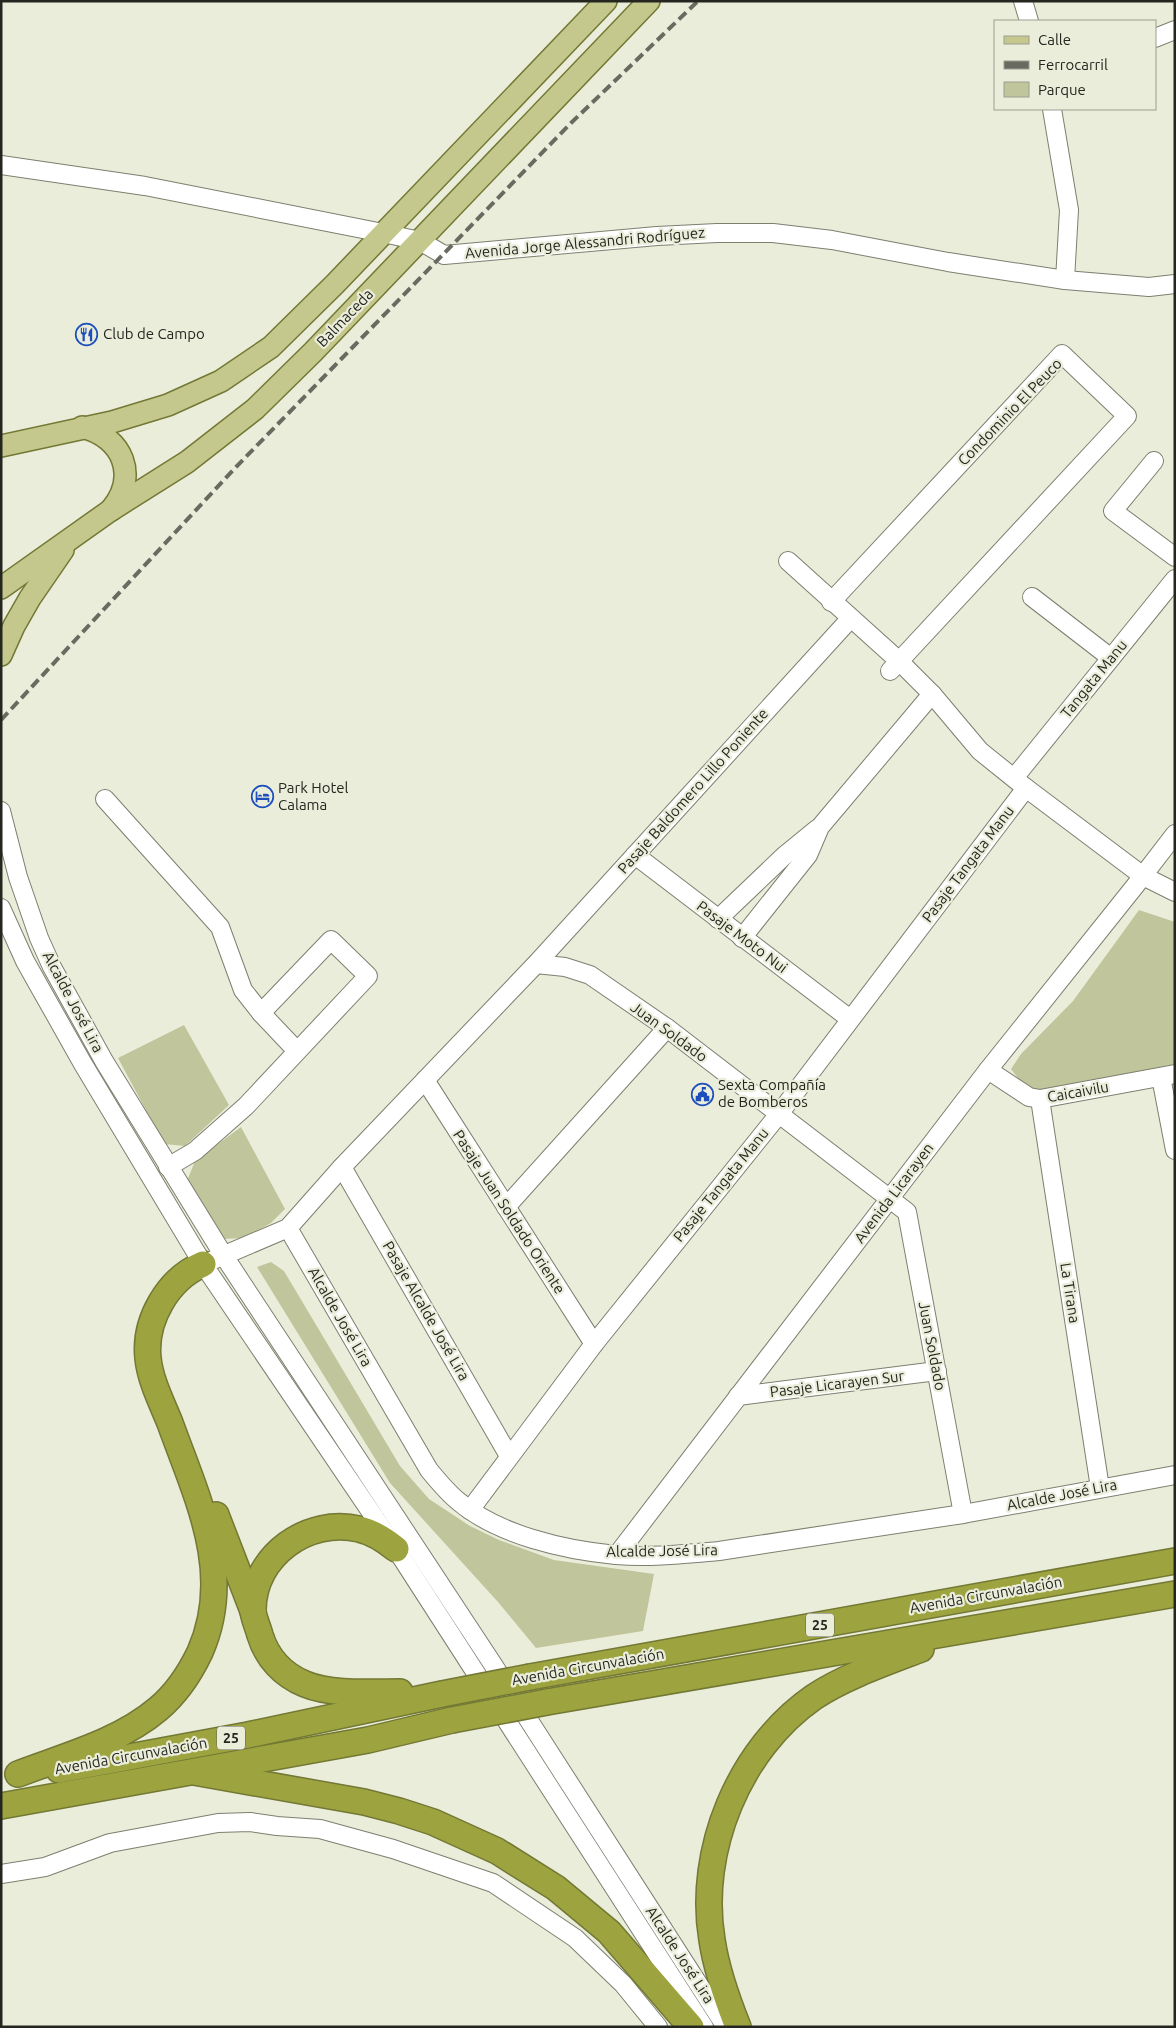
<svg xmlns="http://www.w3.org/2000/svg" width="1176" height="2028" viewBox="0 0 1176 2028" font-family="Ubuntu,sans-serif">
	<rect width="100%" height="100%" fill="#ebeddb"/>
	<!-- green -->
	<g fill="#c1c59b">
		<path d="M 1139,910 L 1175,922 L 1175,1064 L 1037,1092 L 1020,1081 L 1011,1069 L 1021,1054 L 1073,1001 Z"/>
		<path d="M 184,1025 L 229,1105 L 185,1146 L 164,1144 L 118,1058 Z"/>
		<path d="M 241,1127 L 285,1209 L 271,1223 L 245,1238 L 220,1239 L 187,1181 L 195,1161 Z"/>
		<path d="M 271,1262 L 284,1271 L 400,1466 L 429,1499 L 470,1526 L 499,1540 L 554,1560 L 654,1574 L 643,1631 L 536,1648 L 498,1602 L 390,1483 L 257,1267 Z"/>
	</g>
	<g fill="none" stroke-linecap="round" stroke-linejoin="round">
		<defs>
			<g id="minor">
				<path d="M 1023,1 L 1029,21"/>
				<path d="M 1155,38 L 1175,30"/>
				<path d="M 1052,109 L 1069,210 L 1065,280"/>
				<path d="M 1,165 L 145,186 L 383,233 L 420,241 L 444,255 L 657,236 L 717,233 L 773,233 L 832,240 L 948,262 L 1065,280 L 1149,287 L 1175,284"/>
				<path d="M 1154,461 L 1113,511 L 1175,557"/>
				<path d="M 788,561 L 899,661 L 932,694 L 980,751 L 1026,788 L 1143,876 L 1175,892"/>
				<path d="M 1032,597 L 1111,658"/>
				<path d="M 831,602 L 1062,354 L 1127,416 L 890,671"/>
				<path d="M 1014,778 L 1175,579"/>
				<path d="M 105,799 L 220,927 L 243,990 L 261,1013 L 297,1051"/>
				<path d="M 1,811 L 18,877 L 39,938 L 52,967 L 104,1061 L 224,1256 L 492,1663 L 726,2027"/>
				<path d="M 635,855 L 850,1019"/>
				<path d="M 1,908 L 25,961 L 39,986 L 83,1064 L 203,1264 L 396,1549 L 704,2027"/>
				<path d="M 718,919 L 784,856 L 817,829"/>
				<path d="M 742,938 L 808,855 L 820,827 L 932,694"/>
				<path d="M 536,964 L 850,619"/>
				<path d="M 988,1070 L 1029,1097 L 1040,1099 L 1175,1074"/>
				<path d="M 1161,1077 L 1175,1150"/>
				<path d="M 425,1080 L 594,1344"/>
				<path d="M 1040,1099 L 1100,1488"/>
				<path d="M 168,1167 L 195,1151 L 246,1106 L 368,976 L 331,940 L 261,1013"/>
				<path d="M 342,1167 L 509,1456"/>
				<path d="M 506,1207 L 667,1028"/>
				<path d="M 288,1228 L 429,1470 C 438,1481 447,1492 458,1501 C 498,1535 564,1550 616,1555 C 649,1558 685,1554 719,1551 L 963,1514 L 1175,1475"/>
				<path d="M 213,1260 L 288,1228 L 342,1167 L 536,964 L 565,967 L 590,975 L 667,1028 L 907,1212 L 963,1514"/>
				<path d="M 738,1396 L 937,1371"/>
				<path d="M 470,1510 L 594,1344 L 779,1114 L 1026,788"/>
				<path d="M 617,1555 L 988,1070 L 1135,886 L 1175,834"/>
				<path d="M 1,1874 L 45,1867 L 110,1843 L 218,1823 L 250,1822 L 277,1826 L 320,1829 L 393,1849 L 493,1883 L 575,1938 L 623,1984 L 658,2027"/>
			</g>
			<g id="major">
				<path d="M 82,427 C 123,437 139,476 111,510"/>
				<path d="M 1,446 L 112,422 L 168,405 L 221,381 L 271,347 L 335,284 L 606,1"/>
				<path d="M 1,588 L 111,510 L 187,462 L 255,409 L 313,352 L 649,1"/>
				<path d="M 1,655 L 14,626 L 30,598 L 63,550"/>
			</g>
			<g id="highway">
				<path d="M 216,1515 L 253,1611"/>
				<path d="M 396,1549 C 385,1540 373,1532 359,1529 C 309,1517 253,1555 253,1610 C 253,1617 258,1627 260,1635 C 267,1658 283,1675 305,1684 C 331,1695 372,1692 400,1692"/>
				<path d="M 530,1677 L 1175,1561"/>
				<path d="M 547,1702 L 1175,1594"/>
				<path d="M 59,1770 L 248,1735 L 442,1694"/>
				<path d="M 194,1772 L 364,1802 L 399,1811 L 433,1822 L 497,1851 L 556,1888 L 609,1932 L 691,2027"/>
				<path d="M 18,1774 C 65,1756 119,1742 158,1709 C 176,1694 190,1673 200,1652 C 235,1573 197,1498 170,1423 C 162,1403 150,1380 148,1358 C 144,1320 168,1279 203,1264"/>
				<path d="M 1,1806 L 368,1740 L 452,1720"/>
				<path d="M 738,2027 C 728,2002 716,1967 712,1940 C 697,1851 739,1749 814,1697 C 844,1677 887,1662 921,1649"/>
			</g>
		</defs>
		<!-- minor casing -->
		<use href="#minor" stroke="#7d7f6f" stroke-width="20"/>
		<!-- major casing -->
		<use href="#major" stroke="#737834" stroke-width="24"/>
		<!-- highway casing -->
		<use href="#highway" stroke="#737834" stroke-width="28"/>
		<!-- minor -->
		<use href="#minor" stroke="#fff" stroke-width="18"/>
		<!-- major -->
		<use href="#major" stroke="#c4c88c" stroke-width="21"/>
		<!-- highway -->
		<use href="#highway" stroke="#9da43f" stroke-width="25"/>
		<!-- rail -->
		<path stroke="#696b60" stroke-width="4" stroke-dasharray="10 5" stroke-linecap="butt" d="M 1,720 L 236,467 L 571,123 L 698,1"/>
		<defs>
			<g id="highway-bridge">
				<path d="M 442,1694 L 530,1677"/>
				<path d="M 452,1720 L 547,1702"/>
			</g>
		</defs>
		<!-- highway-bridge casing -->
		<use href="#highway-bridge" stroke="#737834" stroke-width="28" stroke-linecap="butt"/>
		<!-- highway-bridge -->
		<use href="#highway-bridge" stroke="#9da43f" stroke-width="25"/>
	</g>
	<!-- icons -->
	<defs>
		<symbol id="restaurant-ring" viewBox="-11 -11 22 22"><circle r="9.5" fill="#ebeddb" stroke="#1c4fbc" stroke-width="1.5"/><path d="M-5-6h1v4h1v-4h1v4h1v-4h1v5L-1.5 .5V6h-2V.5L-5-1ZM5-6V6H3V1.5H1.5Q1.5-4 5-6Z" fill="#1c4fbc"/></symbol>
		<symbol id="hotel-ring" viewBox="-11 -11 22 22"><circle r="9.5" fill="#ebeddb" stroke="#1c4fbc" stroke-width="1.5"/><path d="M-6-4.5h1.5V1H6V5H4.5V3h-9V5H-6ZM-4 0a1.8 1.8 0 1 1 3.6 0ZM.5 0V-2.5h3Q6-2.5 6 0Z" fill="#1c4fbc"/></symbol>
		<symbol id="civic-ring" viewBox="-11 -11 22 22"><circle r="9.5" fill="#ebeddb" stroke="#1c4fbc" stroke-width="1.5"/><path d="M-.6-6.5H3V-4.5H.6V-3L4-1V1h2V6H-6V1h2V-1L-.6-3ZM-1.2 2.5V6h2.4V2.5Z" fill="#1c4fbc"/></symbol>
	</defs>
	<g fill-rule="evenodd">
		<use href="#restaurant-ring" x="74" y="322" width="25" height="25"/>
		<use href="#hotel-ring" x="250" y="784" width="25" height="25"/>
		<use href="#civic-ring" x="690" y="1082" width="25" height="25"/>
	</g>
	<g text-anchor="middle" stroke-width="4.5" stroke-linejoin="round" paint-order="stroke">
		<!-- shield labels -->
		<g fill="#ebeddb" stroke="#606257" stroke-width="1">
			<rect x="806" y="1613.5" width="28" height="23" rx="4"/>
			<rect x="217" y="1726.5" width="28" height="23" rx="4"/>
		</g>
		<g font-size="14" font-weight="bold" fill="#25261f">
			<text x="820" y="1630">25</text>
			<text x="231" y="1743">25</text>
		</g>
		<!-- street labels -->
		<g font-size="15" fill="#25261f" stroke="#ebeddb">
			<text transform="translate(585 243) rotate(-5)" y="5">Avenida Jorge Alessandri Rodríguez</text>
			<text transform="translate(345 318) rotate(-46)" y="5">Balmaceda</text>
			<text transform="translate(1010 412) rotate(-46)" y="5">Condominio El Peuco</text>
			<text transform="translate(1094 679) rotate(-51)" y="5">Tangata Manu</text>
			<text transform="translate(693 791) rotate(-48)" y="5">Pasaje Baldomero Lillo Poniente</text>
			<text transform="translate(968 864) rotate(-53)" y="5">Pasaje Tangata Manu</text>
			<text transform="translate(742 937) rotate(37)" y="5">Pasaje Moto Nui</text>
			<text transform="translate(73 1002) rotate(62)" y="5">Alcalde José Lira</text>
			<text transform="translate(669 1032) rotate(36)" y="5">Juan Soldado</text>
			<text transform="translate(1078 1092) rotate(-10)" y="5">Caicaivilu</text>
			<text transform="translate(721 1185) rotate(-51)" y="5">Pasaje Tangata Manu</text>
			<text transform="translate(894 1193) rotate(-53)" y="5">Avenida Licarayen</text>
			<text transform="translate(509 1212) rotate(57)" y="5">Pasaje Juan Soldado Oriente</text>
			<text transform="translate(1070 1293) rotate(81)" y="5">La Tirana</text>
			<text transform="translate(426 1311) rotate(60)" y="5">Pasaje Alcalde José Lira</text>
			<text transform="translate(340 1317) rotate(60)" y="5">Alcalde José Lira</text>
			<text transform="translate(932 1346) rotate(79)" y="5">Juan Soldado</text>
			<text transform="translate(837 1384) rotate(-7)" y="5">Pasaje Licarayen Sur</text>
			<text transform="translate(1062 1495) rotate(-11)" y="5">Alcalde José Lira</text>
			<text transform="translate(662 1551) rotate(-1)" y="5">Alcalde José Lira</text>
			<text transform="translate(986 1595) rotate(-10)" y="5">Avenida Circunvalación</text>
			<text transform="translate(588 1667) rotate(-10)" y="5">Avenida Circunvalación</text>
			<text transform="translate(131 1756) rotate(-10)" y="5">Avenida Circunvalación</text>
			<text transform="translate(680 1955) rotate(57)" y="5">Alcalde José Lira</text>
		</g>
		<!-- poi labels -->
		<g font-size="15" fill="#25261f" stroke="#ebeddb" text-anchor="start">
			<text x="103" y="339">Club de Campo</text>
			<text x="278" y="793">Park Hotel<tspan x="278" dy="17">Calama</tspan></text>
			<text x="718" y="1090">Sexta Compañía<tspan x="718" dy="17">de Bomberos</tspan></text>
		</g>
	</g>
	<!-- border -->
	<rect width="1176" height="2028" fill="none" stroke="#25261f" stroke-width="5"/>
	<!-- legend -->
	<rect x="994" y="20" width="162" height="90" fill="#ebeddb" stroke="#9c9d90"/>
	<rect x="1004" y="36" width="25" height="8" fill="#c4c88c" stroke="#9c9d90"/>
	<text x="1038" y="45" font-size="15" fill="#25261f">Calle</text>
	<rect x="1004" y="61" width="25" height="8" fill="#696b60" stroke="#9c9d90"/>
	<text x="1038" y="70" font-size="15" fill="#25261f">Ferrocarril</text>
	<rect x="1004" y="82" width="25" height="15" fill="#c1c59b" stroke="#9c9d90"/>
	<text x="1038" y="95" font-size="15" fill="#25261f">Parque</text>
</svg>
